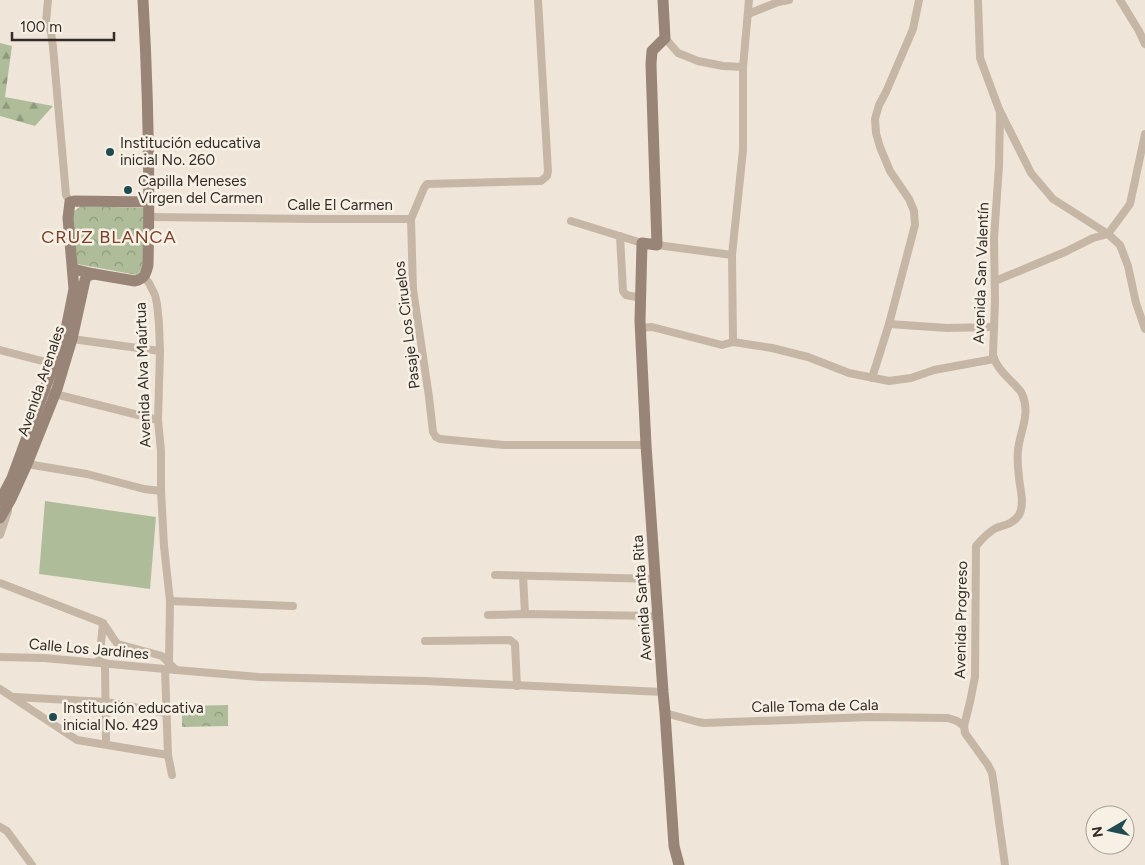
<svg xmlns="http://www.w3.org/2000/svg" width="1145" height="865" viewBox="0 0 1145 865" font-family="Figtree,sans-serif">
	<defs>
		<pattern id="forest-firs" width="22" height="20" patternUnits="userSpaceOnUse" patternTransform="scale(1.25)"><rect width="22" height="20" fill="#afbc9a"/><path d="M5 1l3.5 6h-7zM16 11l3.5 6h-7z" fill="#8f997d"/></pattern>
		<pattern id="park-crowns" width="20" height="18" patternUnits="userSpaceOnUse" patternTransform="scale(1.25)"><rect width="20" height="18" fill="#afbc9a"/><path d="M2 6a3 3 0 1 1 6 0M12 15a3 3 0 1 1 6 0" fill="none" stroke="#8f997d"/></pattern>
	</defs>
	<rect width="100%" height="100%" fill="#efe6d9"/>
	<!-- forest -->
	<path fill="url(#forest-firs)" d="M 0,43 L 12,46 L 5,97 L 53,106 L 35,126 L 0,116 Z"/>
	<!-- park -->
	<g fill="url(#park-crowns)">
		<path d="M 81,206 L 145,208 L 144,266 L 137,275 L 77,264 L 72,213 Z"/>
		<path d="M 228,705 L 228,726 L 182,727 L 182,706 Z"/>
	</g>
	<!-- pitch -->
	<path fill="#afbc9a" d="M 45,501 L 156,517 L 150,589 L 39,574 Z"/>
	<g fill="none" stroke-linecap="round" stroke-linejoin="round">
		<!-- street -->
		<g stroke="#c6b6a6" stroke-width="8">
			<path d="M 48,0 L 46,22 L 51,32 L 53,47 L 66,195 L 70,202"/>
			<path d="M 538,0 L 548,171 L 547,176 L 541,181 L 427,184 L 424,188 L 411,219 L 413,289 L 429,397 L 433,432 L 436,437 L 440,439 L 504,445 L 646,445"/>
			<path d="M 978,0 L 980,58 L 1000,112 L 999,166 L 994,238 L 995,301 L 993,355 C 996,367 1006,376 1015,385 C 1017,388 1021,391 1022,394 C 1031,414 1020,431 1018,450 C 1017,459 1018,469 1019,477 C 1020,490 1025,503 1019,515 C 1013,524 1005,525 996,528 C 988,532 982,539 976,546 L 975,677 L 970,702 L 964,726 L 965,733 L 988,765 L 992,773 L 994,786 L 1005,865"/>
			<path d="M 1120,0 L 1139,31 L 1145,44"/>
			<path d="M 748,14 L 778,2 L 789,0"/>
			<path d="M 665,38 L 678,53 L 698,61 L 723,66 L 743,67"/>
			<path d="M 1001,113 L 1031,173 L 1053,199 L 1108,234 L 1120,245 L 1128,266 L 1136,303 L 1145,329"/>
			<path d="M 149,217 L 314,219 L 411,219"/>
			<path d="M 571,221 L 642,243"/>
			<path d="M 620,236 L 623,291 L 626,295 L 641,298"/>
			<path d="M 657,245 L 732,255"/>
			<path d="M 144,277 L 149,283 L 155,295 L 157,304 L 159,324 L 160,351 L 158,420 L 161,451 L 161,491 L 164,546 L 170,601 L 169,663"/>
			<path d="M 995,281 L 1065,252 L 1093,238 L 1108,234 L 1130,204 L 1145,134"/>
			<path d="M 889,324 L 947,328 L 994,327"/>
			<path d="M 641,328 L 652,327 L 722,345 L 733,342 L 772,348 L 808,357 L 849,373 L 889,381 L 911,378 L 934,370 L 994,359"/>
			<path d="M 72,339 L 160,351"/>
			<path d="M 733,342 L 732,255 L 743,150 L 743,67 L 749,0"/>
			<path d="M 0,350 L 54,364"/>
			<path d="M 872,378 L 889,324 L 915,225 L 914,211 L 909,199 L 890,171 L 880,147 L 876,133 L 875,119 L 879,105 L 886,92 L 913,29 L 919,0"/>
			<path d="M 51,393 L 158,420"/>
			<path d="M 27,464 L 87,474 L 144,489 L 161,491"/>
			<path d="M 0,535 L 8,511"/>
			<path d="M 495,575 L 656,579"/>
			<path d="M 523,576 L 525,614"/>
			<path d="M 0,583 L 101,622 C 109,628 111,638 118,644 L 162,656 L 176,670 L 259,677 L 425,681 L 663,692"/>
			<path d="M 170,601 L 293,606"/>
			<path d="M 488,615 L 525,614 L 658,616"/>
			<path d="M 425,641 L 510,640 L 515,644 L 517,686"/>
			<path d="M 0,657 L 44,658 L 176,670"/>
			<path d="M 99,663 L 103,623"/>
			<path d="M 105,663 L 106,744"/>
			<path d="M 165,669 L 168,755 L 172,775"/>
			<path d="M 0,689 L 77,740 L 168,755"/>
			<path d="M 15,697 L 106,702 L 166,713"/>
			<path d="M 665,713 L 698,722 L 704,723 L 870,717 L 948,718 L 957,721 L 964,726"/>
			<path d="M 0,827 L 7,831 L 32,865"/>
		</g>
		<!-- secondary -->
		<g stroke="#998578" stroke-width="11">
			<path d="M 663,0 L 665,38 L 652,51 L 651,64 L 657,245 L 642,243 L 640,321 L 646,445 L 663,692 L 665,713 L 674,846 L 679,865"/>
			<path d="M 73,269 L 94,274 L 135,281 C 144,279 146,274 148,265 C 150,177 148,88 143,0"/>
			<path d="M 0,501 L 12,478 L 65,334 L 74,289 L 68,218 L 70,202 L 74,201 L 149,202"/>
			<path d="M 0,518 L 11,499 L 27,464 L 57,389 L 72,339 L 85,280 L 87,276 L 94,274"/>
		</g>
	</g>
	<!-- markers -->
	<g fill="#1f4b51" stroke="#f7f0e5" stroke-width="2">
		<circle cx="110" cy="152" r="5"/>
		<circle cx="128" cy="190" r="5"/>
		<circle cx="53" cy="717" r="5"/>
	</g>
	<g text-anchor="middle" stroke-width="5" stroke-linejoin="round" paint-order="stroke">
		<!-- poi labels -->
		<g font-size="15" fill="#332b26" stroke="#f7f0e5" text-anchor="start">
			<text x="120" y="148">Institución educativa<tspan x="120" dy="17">inicial No. 260</tspan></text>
			<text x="138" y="186">Capilla Meneses<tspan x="138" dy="17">Virgen del Carmen</tspan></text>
			<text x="63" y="713">Institución educativa<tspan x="63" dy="17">inicial No. 429</tspan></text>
		</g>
		<!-- street labels -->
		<g font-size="15" fill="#332b26" stroke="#f7f0e5">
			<text x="340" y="210">Calle El Carmen</text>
			<text transform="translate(981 273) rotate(-88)" y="5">Avenida San Valentín</text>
			<text transform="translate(407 325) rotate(-97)" y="5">Pasaje Los Ciruelos</text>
			<text transform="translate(143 375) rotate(-92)" y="5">Avenida Alva Maúrtua</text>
			<text transform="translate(41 381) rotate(-71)" y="5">Avenida Arenales</text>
			<text transform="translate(642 598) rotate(-94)" y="5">Avenida Santa Rita</text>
			<text transform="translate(961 620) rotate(-89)" y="5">Avenida Progreso</text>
			<text transform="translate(89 649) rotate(5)" y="5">Calle Los Jardines</text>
			<text transform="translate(815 706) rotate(-1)" y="5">Calle Toma de Cala</text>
		</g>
		<!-- quarter labels -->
		<g font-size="18" letter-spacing="1" fill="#7b3e26" stroke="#f7f0e5">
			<text x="109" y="243">CRUZ BLANCA</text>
		</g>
	</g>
	<!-- north arrow -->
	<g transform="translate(1110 830) rotate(261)"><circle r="24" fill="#f7f0e5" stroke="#a9a199"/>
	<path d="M0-4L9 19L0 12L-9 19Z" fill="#1f4b51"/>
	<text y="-8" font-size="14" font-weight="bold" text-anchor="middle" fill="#332b26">N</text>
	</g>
	<!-- scale -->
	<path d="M12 32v8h102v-8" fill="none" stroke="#332b26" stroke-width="2.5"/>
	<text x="20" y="32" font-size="15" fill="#332b26" stroke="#f7f0e5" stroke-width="4" paint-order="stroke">100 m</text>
</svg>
